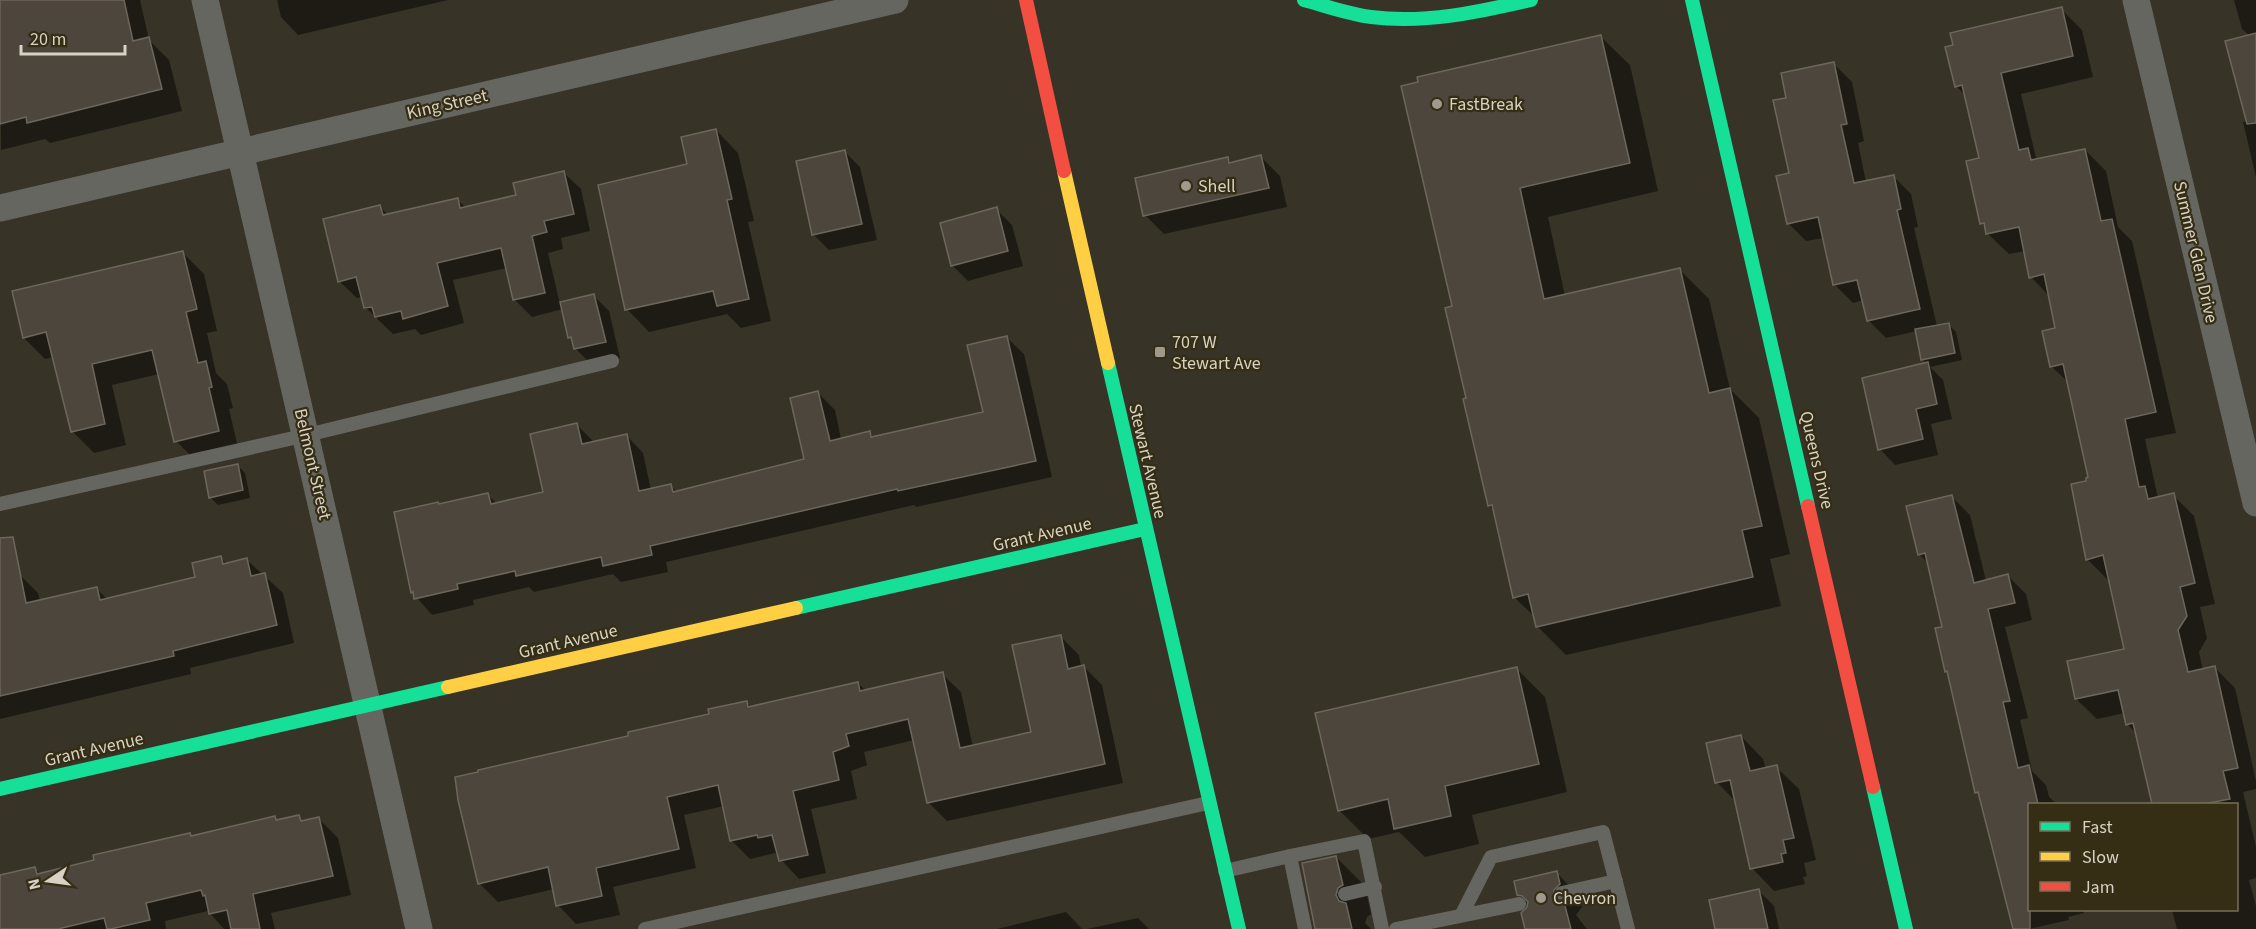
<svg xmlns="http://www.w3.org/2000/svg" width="2256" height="929" viewBox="0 0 2256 929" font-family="'Source Sans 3',sans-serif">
	<rect width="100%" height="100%" fill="#373326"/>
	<!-- shadow -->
	<g fill="#0007">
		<path d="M 0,0 L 140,0 L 149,40 L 169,60 L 182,111 L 50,143 L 45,139 L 1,150 Z"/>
		<path d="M 277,0 L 448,0 L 298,35 L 281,17 Z"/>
		<path d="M 2234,0 L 2256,0 L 2256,177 L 2243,122 L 2248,121 L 2250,36 L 2242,29 Z"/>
		<path d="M 2061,9 L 2082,30 L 2093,77 L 2021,94 L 2036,158 L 2038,160 L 2085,150 L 2106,171 L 2118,227 L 2132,241 L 2176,433 L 2145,439 L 2158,498 L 2173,495 L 2194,516 L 2215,604 L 2200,607 L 2207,638 L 2199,652 L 2203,670 L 2214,667 L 2235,688 L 2256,781 L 2256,789 L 2243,792 L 2256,847 L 2256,878 L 2249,880 L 2256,906 L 2256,929 L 2177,929 L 2172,910 L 2236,910 L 2236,804 L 2154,804 L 2137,734 L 2127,724 L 2125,713 L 2097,719 L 2076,699 L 2126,650 L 2110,579 L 2108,580 L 2087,559 L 2088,482 L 2090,479 L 2069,383 L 2051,366 L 2057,329 L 2050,297 L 2031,277 L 2025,251 L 2009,254 L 1988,234 L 1986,228 L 1982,223 L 1981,159 L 1966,96 L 1956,86 Z"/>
		<path d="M 1601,37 L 1630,65 L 1658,191 L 1548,217 L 1565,296 L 1680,270 L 1709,299 L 1730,389 L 1759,418 L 1790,554 L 1770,559 L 1781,606 L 1566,655 L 1537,626 L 1536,618 L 1514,597 L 1494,511 L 1489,506 L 1468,399 L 1454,307 Z"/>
		<path d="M 1834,64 L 1852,82 L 1864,141 L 1858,143 L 1866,182 L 1893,176 L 1911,194 L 1918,227 L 1914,228 L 1937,326 L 1948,324 L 1956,332 L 1962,360 L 1930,367 L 1943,380 L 1952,419 L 1931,424 L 1938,455 L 1895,465 L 1880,449 L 1927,364 L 1923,360 L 1917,331 L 1886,338 L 1868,320 L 1864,300 L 1853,303 L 1835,285 L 1824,238 L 1806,241 L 1788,223 L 1790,174 L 1788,99 Z"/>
		<path d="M 716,130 L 738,153 L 754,221 L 748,222 L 771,321 L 741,328 L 727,314 L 649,332 L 627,309 L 689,165 Z"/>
		<path d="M 845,152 L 860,167 L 877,240 L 829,250 L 814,235 L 798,162 Z"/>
		<path d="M 1261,157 L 1280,176 L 1287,207 L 1164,234 L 1145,215 L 1227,158 L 1233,164 Z"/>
		<path d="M 563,172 L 581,189 L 590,231 L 561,238 L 563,249 L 548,253 L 560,304 L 594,296 L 609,311 L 620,358 L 591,364 L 576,349 L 574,341 L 570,337 L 563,309 L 532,317 L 514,299 L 507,268 L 453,280 L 464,323 L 421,335 L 415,329 L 393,334 L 366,308 L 363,297 L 357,298 L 339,281 L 380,207 L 388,215 L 457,199 L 466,208 L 518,196 Z"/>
		<path d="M 996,209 L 1012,225 L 1023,266 L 968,281 L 953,266 Z"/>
		<path d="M 183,253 L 204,274 L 217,331 L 207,333 L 216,373 L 227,384 L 233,408 L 229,409 L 239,452 L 197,462 L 176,441 L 159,374 L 112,385 L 126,445 L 94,453 L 72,431 L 54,357 L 45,359 L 24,338 Z"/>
		<path d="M 1007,338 L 1024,354 L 1052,477 L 916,507 L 914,505 L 666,562 L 668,572 L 621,582 L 613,574 L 534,592 L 529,587 L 473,600 L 474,605 L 432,615 L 412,592 L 440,506 L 488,495 L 497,504 L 545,493 L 577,425 L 594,442 L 627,436 L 643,453 L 651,490 L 670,485 L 677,492 L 806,460 L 818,393 L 835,410 L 841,439 L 869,433 L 875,438 L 984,413 Z"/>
		<path d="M 237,465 L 245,473 L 250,498 L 218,505 L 210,497 Z"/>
		<path d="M 1952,497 L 1970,515 L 1986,581 L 2008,576 L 2026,594 L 2032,620 L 2005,627 L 2028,718 L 2020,720 L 2032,771 L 2046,785 L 2049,797 L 2057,804 L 2030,804 L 2030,910 L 2083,910 L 2084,913 L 2068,917 L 2069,920 L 2029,929 L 1981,796 L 1977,792 L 1949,674 L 1946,671 L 1944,628 L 1929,564 L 1919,554 Z"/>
		<path d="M 221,558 L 227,564 L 247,560 L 283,593 L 294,643 L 190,668 L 191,674 L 0,719 L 0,579 L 20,575 L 38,593 L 40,601 L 96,588 L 108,600 L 197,578 Z"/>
		<path d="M 1060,636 L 1079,655 L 1081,667 L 1084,667 L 1102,685 L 1123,783 L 947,821 L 928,802 L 914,740 L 864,752 L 867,765 L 851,771 L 857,799 L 811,809 L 826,873 L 799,879 L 775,853 L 750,859 L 731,840 L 724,806 L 684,815 L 696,868 L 613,887 L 620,915 L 576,924 L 558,905 L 554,889 L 498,902 L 479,883 L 630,738 L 711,715 L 746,702 L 752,708 L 858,683 L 866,691 L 942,674 L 961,692 L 973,747 L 1033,733 Z"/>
		<path d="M 1517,669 L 1545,697 L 1567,792 L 1472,815 L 1479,844 L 1425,857 L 1399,832 L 1368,839 L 1339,810 Z"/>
		<path d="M 1741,736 L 1763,759 L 1766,769 L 1776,767 L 1799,789 L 1816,860 L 1804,863 L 1807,876 L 1803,877 L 1805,884 L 1774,891 L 1752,868 L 1736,802 L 1717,782 Z"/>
		<path d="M 275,817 L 279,821 L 298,817 L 304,822 L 319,819 L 338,838 L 351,895 L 271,913 L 275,929 L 224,929 L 208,911 L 165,921 L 166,929 L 0,929 L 0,876 L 35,869 L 41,874 L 190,835 L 192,837 Z"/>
		<path d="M 1336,857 L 1365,886 L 1371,914 L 1367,917 L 1365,923 L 1371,929 L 1317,929 Z"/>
		<path d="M 1557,873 L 1579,896 L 1582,907 L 1576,915 L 1587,929 L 1526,929 L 1529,905 L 1518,895 Z"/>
		<path d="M 1759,891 L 1774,906 L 1779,929 L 1717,929 Z"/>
		<path d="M 1066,912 L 1082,929 L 997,929 Z"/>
		<path d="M 1138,918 L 1149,929 L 1087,929 Z"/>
	</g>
	<!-- building -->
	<g fill="#4c463d" stroke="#6d665c" stroke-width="1.5">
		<path d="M 0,0 L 124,0 L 133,41 L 149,37 L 162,89 L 27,123 L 26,117 L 0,124 Z"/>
		<path d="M 2062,7 L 2073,56 L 2001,73 L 2019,150 L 2028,148 L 2031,160 L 2085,149 L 2101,221 L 2112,219 L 2156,412 L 2125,419 L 2139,487 L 2145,486 L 2148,499 L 2174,493 L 2195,583 L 2180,587 L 2187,616 L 2178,630 L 2188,672 L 2215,666 L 2238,768 L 2223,771 L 2230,799 L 2204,804 L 2152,804 L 2133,723 L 2126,725 L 2118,690 L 2075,699 L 2067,661 L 2124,649 L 2103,555 L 2086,560 L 2071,484 L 2086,481 L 2086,478 L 2088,477 L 2063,364 L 2050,367 L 2042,331 L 2055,328 L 2044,274 L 2029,278 L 2019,227 L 1986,234 L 1984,223 L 1980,224 L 1966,161 L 1979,158 L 1962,85 L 1955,87 L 1945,47 L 1953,45 L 1950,33 Z"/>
		<path d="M 2256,33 L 2256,123 L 2247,124 L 2225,41 Z"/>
		<path d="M 1601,35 L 1630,163 L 1520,188 L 1544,299 L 1680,268 L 1709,393 L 1730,388 L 1762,526 L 1742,530 L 1753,577 L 1536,627 L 1528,594 L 1513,598 L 1492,505 L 1488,506 L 1463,399 L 1466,398 L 1445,308 L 1452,306 L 1401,86 L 1418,82 L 1417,77 Z"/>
		<path d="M 1834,62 L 1847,124 L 1841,125 L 1854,183 L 1894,175 L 1901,209 L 1897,210 L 1920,309 L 1867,321 L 1857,280 L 1833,285 L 1818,217 L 1787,224 L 1776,176 L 1789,173 L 1773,100 L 1786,98 L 1781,73 Z"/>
		<path d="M 716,129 L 732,199 L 727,200 L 749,299 L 717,306 L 713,291 L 625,310 L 598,185 L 687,164 L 681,137 Z"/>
		<path d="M 845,150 L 862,224 L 812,235 L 796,161 Z"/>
		<path d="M 1261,155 L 1269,188 L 1143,216 L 1135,178 L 1228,157 L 1229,163 Z"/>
		<path d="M 564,171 L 574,214 L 544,221 L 547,232 L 532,236 L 545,293 L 513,300 L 501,248 L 437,263 L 448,306 L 403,319 L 401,311 L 375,317 L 372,307 L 364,308 L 356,277 L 338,282 L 323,219 L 380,205 L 383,215 L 458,198 L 460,208 L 516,195 L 513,183 Z"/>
		<path d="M 997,207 L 1008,251 L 951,266 L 940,223 Z"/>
		<path d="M 183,251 L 197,309 L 186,312 L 198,363 L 206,361 L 212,387 L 209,388 L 219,431 L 174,442 L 152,350 L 92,364 L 105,424 L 71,432 L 46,332 L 23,338 L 12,291 Z"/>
		<path d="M 594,294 L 606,342 L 574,349 L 571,337 L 568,338 L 560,302 Z"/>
		<path d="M 1949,323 L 1955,353 L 1921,360 L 1915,329 Z"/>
		<path d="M 1007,336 L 1036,461 L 898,491 L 897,489 L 650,546 L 652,555 L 603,566 L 601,557 L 516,576 L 515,571 L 457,584 L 458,589 L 414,599 L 413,592 L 411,593 L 394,512 L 438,502 L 439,504 L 488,493 L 491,504 L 543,492 L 530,434 L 577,423 L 582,444 L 627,434 L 639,491 L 671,484 L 673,492 L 804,459 L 790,398 L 818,391 L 830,441 L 870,431 L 871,437 L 983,412 L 967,345 Z"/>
		<path d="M 1928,362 L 1937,404 L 1916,409 L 1923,439 L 1878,450 L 1862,378 Z"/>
		<path d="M 238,464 L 243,490 L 209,498 L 204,471 Z"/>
		<path d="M 1952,495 L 1974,583 L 2008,574 L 2015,603 L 1988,609 L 2010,701 L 2003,702 L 2018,768 L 2029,765 L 2038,804 L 2030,804 L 2030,929 L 2013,929 L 1978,792 L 1975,793 L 1947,671 L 1945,672 L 1935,628 L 1942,627 L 1925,553 L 1918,555 L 1906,506 Z"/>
		<path d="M 13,537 L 26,603 L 97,587 L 100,600 L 195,577 L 192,563 L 221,556 L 223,564 L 247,558 L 251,576 L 265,573 L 277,625 L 173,651 L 174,656 L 0,696 L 0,538 Z"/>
		<path d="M 1061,635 L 1068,669 L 1084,665 L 1105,764 L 927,803 L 908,719 L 846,734 L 849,746 L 833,752 L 839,780 L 793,791 L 808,855 L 779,861 L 772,835 L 758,838 L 757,835 L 730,841 L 718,785 L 667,797 L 679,849 L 596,868 L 602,896 L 556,906 L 548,867 L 478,884 L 458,800 L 455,777 L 478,772 L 478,770 L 628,736 L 628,732 L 709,714 L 708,709 L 747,701 L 748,707 L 858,682 L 860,691 L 943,672 L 960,748 L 1031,732 L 1012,645 Z"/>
		<path d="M 1517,667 L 1539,764 L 1445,786 L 1451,816 L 1394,829 L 1388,799 L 1338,811 L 1315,713 Z"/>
		<path d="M 1741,735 L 1750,771 L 1777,765 L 1794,838 L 1783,840 L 1786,853 L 1781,854 L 1783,862 L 1750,869 L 1730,780 L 1715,783 L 1706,743 Z"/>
		<path d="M 299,815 L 301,821 L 319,817 L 333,876 L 253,894 L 260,929 L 231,929 L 227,910 L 209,914 L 205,895 L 203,896 L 201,890 L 146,903 L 150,920 L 111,929 L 107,929 L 104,918 L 58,929 L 0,929 L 0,875 L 35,867 L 37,874 L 94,860 L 93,855 L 190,833 L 191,836 L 275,816 L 276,820 Z"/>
		<path d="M 1336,856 L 1343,885 L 1338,888 L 1336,895 L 1339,901 L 1346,903 L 1352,929 L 1315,929 L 1302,863 Z"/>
		<path d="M 1557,871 L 1560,884 L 1554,890 L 1553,896 L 1559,901 L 1564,902 L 1571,929 L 1525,929 L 1521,913 L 1527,907 L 1528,902 L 1522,896 L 1517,895 L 1514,881 Z"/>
		<path d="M 1759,889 L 1768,929 L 1715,929 L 1709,900 Z"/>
	</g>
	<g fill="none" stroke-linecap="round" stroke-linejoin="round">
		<!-- lane -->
		<g stroke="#666661" stroke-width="14">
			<path d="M 0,504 L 307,435 L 612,361"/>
			<path d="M 1225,871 L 1290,856"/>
			<path d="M 1562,893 L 1616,881"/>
			<path d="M 1345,894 L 1375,887"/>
			<path d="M 1462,914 L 1491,857 L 1603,832 L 1628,929"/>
			<path d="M 645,929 L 1208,803"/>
			<path d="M 1305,929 L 1290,856 L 1364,841 L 1382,929"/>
			<path d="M 1396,929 L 1519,904"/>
		</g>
		<!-- street -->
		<g stroke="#666661" stroke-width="27">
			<path d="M 205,0 L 419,929"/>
			<path d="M 2136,0 L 2256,503"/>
			<path d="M 0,208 L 895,0"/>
		</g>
		<!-- fast -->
		<g stroke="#16e098" stroke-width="14">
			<path d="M 1304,0 C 1326,6 1348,14 1371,17 C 1425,24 1479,12 1531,0"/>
			<path d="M 1692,0 L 1808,506"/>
			<path d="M 1108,363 L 1239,929"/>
			<path d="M 796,608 L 1145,529"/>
			<path d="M 1873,787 L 1906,929"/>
			<path d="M 0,789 L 448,687"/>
		</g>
		<!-- slow -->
		<g stroke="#ffcf43" stroke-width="14">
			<path d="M 1064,171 L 1108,363"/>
			<path d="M 448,687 L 796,608"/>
		</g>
		<!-- jam -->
		<g stroke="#f24e42" stroke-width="14">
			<path d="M 1026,0 L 1064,171"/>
			<path d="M 1808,506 L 1873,787"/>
		</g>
	</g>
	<!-- markers -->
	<g fill="#9f9a8d" stroke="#352d14" stroke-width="2">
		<circle cx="1437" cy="104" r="6"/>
		<circle cx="1186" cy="186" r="6"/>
		<rect x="1154" y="346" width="12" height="12" rx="3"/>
		<circle cx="1541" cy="898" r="6"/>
	</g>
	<g text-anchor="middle" stroke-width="4.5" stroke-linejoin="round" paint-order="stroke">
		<!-- street labels -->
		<g font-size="18" fill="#d7d2c4" stroke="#352d14">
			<text transform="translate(447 104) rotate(-13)" y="6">King Street</text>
			<text transform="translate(2196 252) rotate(77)" y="6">Summer Glen Drive</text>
			<text transform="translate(1817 460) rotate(77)" y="6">Queens Drive</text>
			<text transform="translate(1148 461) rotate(77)" y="6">Stewart Avenue</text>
			<text transform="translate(313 464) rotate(77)" y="6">Belmont Street</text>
			<text transform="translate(1042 534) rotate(-13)" y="6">Grant Avenue</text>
			<text transform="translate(568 641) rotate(-13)" y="6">Grant Avenue</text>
			<text transform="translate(94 749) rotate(-13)" y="6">Grant Avenue</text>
		</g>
		<!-- poi labels -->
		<g font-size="18" fill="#d7d2c4" stroke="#352d14" text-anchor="start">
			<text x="1449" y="110">FastBreak</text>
			<text x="1198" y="192">Shell</text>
			<text x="1172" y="348">707 W<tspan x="1172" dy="21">Stewart Ave</tspan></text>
			<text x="1553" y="904">Chevron</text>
		</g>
	</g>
	<!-- legend -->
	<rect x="2028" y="803" width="210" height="108" fill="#352d14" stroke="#766f5a" stroke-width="1.5"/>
	<rect x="2040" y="822" width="30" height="9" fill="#16e098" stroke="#766f5a" stroke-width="1.5"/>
	<text x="2082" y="833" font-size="18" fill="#d7d2c4">Fast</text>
	<rect x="2040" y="852" width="30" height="9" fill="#ffcf43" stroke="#766f5a" stroke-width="1.5"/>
	<text x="2082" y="863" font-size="18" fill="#d7d2c4">Slow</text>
	<rect x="2040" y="882" width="30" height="9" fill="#f24e42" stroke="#766f5a" stroke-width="1.5"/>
	<text x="2082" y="893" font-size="18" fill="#d7d2c4">Jam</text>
	<!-- north arrow -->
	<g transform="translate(48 881) rotate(257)" stroke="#352d14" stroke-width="4.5" paint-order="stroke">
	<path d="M0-4.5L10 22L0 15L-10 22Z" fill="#d7d2c4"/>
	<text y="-9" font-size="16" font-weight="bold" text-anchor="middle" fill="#d7d2c4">N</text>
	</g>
	<!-- scale -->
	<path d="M21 45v9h104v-9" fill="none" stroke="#d7d2c4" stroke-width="3"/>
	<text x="30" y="45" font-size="18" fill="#d7d2c4" stroke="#352d14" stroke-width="4.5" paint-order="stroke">20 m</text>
</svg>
